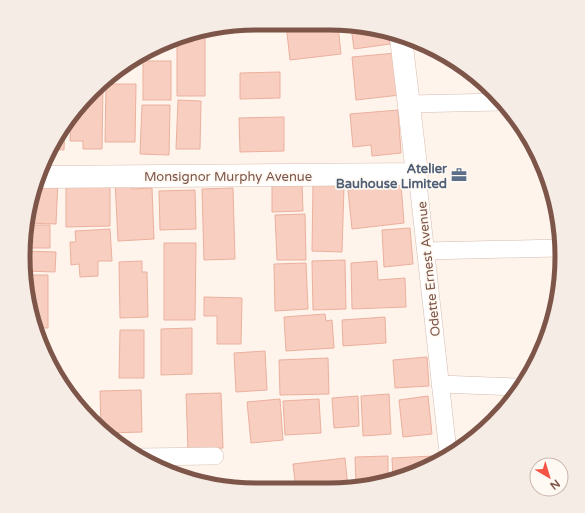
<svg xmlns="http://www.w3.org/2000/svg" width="585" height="513" viewBox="0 0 585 513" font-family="'Varela Round',sans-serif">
	<rect width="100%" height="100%" fill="#fef4eb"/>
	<!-- building -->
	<g fill="#f7cebf" stroke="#ebb09e">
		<path d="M 286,24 L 338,26 L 341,54 L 290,60 Z"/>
		<path d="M 351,27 L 374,27 L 388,33 L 390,44 L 354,49 Z"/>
		<path d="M 180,37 L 205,37 L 205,96 L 177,96 L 177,38 Z"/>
		<path d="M 396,53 L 400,95 L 356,100 L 352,57 Z"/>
		<rect x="143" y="61" width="28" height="39"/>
		<path d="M 280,72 L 280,98 L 240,99 L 240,73 Z"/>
		<path d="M 106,84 L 136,84 L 135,142 L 105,142 Z"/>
		<path d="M 98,85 L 103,85 L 102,149 L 83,149 L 83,141 L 70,141 L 71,116 Z"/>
		<path d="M 178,100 L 201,101 L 200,149 L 176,149 Z"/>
		<path d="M 142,105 L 170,105 L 169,155 L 140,154 Z"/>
		<path d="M 398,110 L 401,153 L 372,156 L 371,145 L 353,147 L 350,114 Z"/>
		<path d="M 284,117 L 284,151 L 240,152 L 239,118 Z"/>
		<path d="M 65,124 L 64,150 L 51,149 Z"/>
		<path d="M 37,180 L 58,181 L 56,224 L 27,223 L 27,211 Z"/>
		<path d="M 115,181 L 132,181 L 132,189 L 152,188 L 154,239 L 118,241 Z"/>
		<path d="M 66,182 L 110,182 L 110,226 L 66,227 Z"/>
		<path d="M 302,183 L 303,211 L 272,212 L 272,184 Z"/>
		<path d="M 401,184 L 404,223 L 352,229 L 348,190 Z"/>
		<path d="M 313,185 L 344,186 L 342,252 L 312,251 Z"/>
		<path d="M 233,188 L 235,259 L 204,260 L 202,189 Z"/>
		<path d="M 195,190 L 196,229 L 160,230 L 159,191 Z"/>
		<path d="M 305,214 L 306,260 L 277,260 L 275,215 Z"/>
		<path d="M 27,225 L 50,225 L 50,248 L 25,248 Z"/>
		<path d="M 410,228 L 413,264 L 384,267 L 382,230 Z"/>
		<path d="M 110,229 L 112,261 L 98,261 L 98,276 L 80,277 L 79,264 L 71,265 L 70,242 L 76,242 L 75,231 Z"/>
		<path d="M 164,243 L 196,243 L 195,320 L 164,320 Z"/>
		<path d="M 25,251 L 56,252 L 55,272 L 24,271 Z"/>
		<path d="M 345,260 L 346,309 L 313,310 L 312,261 Z"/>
		<path d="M 142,261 L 142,272 L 147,272 L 148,317 L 120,318 L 119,262 Z"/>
		<path d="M 377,261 L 378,280 L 405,278 L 406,307 L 352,309 L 351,263 Z"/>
		<path d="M 306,263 L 308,309 L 275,311 L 274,264 Z"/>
		<path d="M 24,275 L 48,275 L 48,328 L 35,328 Z"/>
		<path d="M 204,297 L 242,298 L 241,344 L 217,344 L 217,316 L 204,316 Z"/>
		<path d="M 325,314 L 326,321 L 332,320 L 334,348 L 286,351 L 284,317 Z"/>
		<path d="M 385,317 L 386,343 L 343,346 L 342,320 Z"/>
		<path d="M 192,328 L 192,374 L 161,375 L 161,329 Z"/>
		<path d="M 120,330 L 144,330 L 144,378 L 119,378 Z"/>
		<path d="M 265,351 L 267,390 L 236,392 L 234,353 Z"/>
		<path d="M 427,357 L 429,386 L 395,388 L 393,360 Z"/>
		<path d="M 328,358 L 329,394 L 280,395 L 279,360 Z"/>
		<path d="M 141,390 L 142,432 L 106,433 L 101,428 L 100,391 Z"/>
		<path d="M 221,393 L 223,448 L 188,450 L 186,394 Z"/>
		<path d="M 389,394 L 391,434 L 363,436 L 361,396 Z"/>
		<path d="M 358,396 L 359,426 L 334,428 L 332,398 Z"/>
		<path d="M 428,396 L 432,434 L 403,437 L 399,400 Z"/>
		<path d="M 280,399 L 283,440 L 251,443 L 247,402 Z"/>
		<path d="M 319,399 L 321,433 L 285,435 L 283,401 Z"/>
		<path d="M 388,456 L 388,481 L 356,487 L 355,457 Z"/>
		<path d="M 434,456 L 434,460 L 403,478 L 393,480 L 392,458 Z"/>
		<path d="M 345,458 L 348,488 L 335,490 L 296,490 L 293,464 Z"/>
	</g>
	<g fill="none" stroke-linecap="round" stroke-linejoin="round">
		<defs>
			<g id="street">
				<path d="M 409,104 L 500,102"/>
				<path d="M 417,174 L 448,452"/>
				<path d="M 426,251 L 558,248"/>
				<path d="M 440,384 L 517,387"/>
				<path d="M 138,457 L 215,456"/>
			</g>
			<path id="secondary" d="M 38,177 L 417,174 L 401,38"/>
		</defs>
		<!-- street casing -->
		<use href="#street" stroke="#d5bcb0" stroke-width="18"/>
		<!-- secondary casing -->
		<use href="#secondary" stroke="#dbbdaf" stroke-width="23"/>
		<!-- street -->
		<use href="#street" stroke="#fff" stroke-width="17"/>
		<!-- secondary -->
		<use href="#secondary" stroke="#fff" stroke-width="22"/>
	</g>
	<!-- icons -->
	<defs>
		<symbol id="office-bare" viewBox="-9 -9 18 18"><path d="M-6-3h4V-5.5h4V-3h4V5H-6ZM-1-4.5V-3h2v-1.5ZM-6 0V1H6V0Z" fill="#5c6f8a" stroke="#fff9f3" stroke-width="2.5" paint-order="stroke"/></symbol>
	</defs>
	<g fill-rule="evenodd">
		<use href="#office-bare" x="448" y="164" width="22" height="22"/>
	</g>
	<g text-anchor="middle" stroke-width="3.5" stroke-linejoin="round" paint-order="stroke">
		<!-- service labels -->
		<g font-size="13" font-weight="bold" fill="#4e5e75" stroke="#fff9f3" text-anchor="end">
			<text x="447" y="173">Atelier<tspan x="447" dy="15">Bauhouse Limited</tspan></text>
		</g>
		<!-- street labels -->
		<g font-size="13" fill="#7d5549" stroke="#fff9f3">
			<text x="228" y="181">Monsignor Murphy Avenue</text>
			<text transform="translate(428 269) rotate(-96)" y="5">Odette Ernest Avenue</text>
		</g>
	</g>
	<!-- crop -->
	<path d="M0 0H585V513H0ZM256 30H329A226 226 0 0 1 555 256V257A226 226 0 0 1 329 483H256A226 226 0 0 1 30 257V256A226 226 0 0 1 256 30Z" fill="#f5ece5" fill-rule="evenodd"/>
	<path fill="none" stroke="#7d5549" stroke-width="5" d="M256 30H329A226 226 0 0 1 555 256V257A226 226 0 0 1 329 483H256A226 226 0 0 1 30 257V256A226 226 0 0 1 256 30Z"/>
	<!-- north arrow -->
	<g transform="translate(549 477) rotate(142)"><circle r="19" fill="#fff9f3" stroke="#cbb7af"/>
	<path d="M0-3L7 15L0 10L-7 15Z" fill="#f35445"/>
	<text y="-6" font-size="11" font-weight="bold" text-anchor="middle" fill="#7d5549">N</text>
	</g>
</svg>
